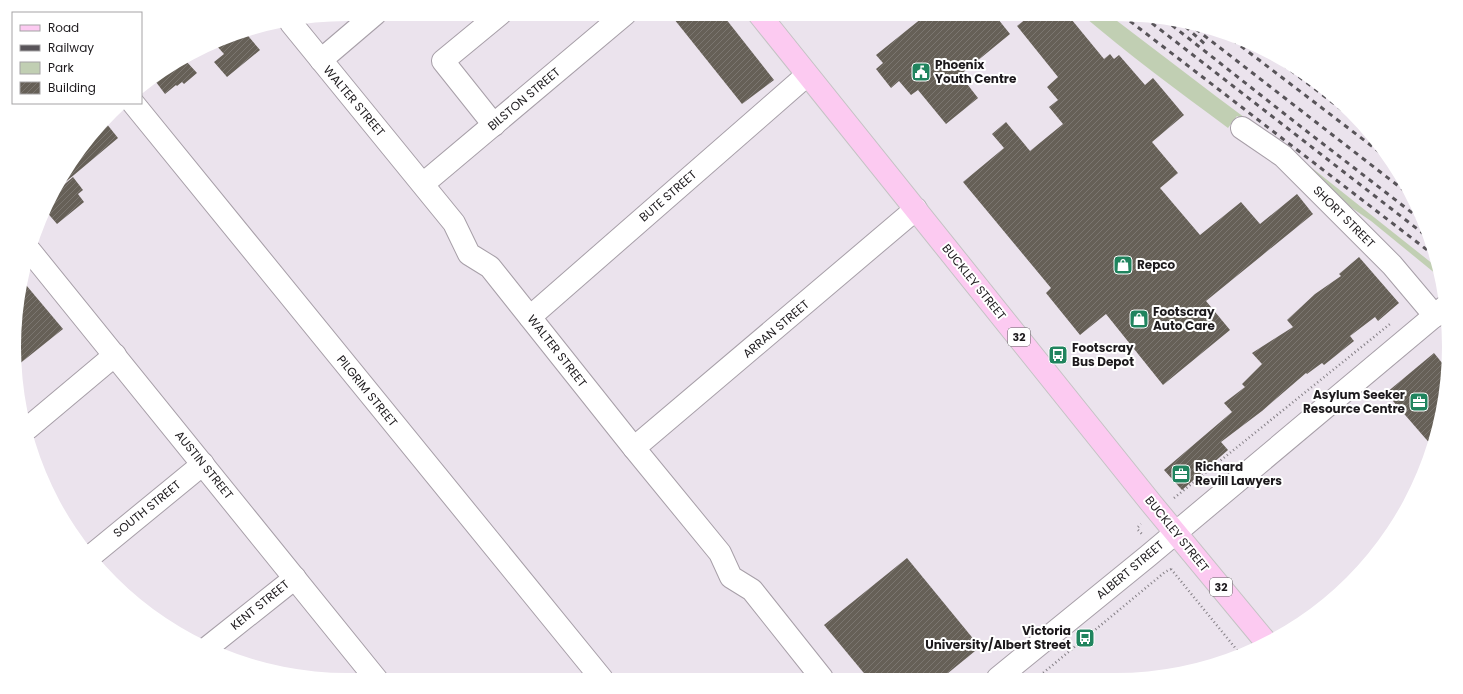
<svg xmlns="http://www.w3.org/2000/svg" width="1463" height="694" viewBox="0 0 1463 694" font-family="Poppins,sans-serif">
	<defs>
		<pattern id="building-hatch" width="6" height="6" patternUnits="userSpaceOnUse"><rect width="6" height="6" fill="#666057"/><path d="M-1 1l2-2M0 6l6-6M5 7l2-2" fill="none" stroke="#7b7670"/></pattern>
	</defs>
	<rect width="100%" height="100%" fill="#ebe3ed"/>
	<!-- green -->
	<path fill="#c1cfb3" d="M 1081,14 L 1108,14 L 1217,97 L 1307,164 L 1438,268 L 1442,279 L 1371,221 L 1321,187 L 1289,155 L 1237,116 L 1228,128 C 1178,91 1128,54 1081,14 Z"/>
	<!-- building -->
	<g fill="url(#building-hatch)">
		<path d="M 670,14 L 722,14 L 774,80 L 742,104 Z"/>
		<path d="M 927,14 L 994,14 L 1010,34 L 960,75 L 978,98 L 946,124 L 918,90 L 911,95 L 899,81 L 891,88 L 876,69 L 883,63 L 876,55 Z"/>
		<path d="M 1032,14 L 1067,14 L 1104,59 L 1110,54 L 1114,59 L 1119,55 L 1145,85 L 1153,78 L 1184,115 L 1152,142 L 1178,173 L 1160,188 L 1200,235 L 1241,202 L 1260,224 L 1297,194 L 1313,214 L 1206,301 L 1230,330 L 1163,385 L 1106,314 L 1080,335 L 1046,293 L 1051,288 L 963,182 L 1004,148 L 992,134 L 1006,122 L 1030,151 L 1063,124 L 1049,107 L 1058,100 L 1047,87 L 1058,77 L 1017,26 Z"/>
		<path d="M 244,31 L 260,50 L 227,77 L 214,62 L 224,54 L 216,45 L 240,32 Z"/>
		<path d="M 186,61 L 197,73 L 184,84 L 182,82 L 177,86 L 176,85 L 165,94 L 153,78 Z"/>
		<path d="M 106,123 L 118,138 L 62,185 L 59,182 L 70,162 Z"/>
		<path d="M 73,177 L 83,190 L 78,194 L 84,202 L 57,224 L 45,210 L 53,194 Z"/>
		<path d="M 1359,257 L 1399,303 L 1378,321 L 1375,317 L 1350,336 L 1354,341 L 1324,365 L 1322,363 L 1307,374 L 1306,373 L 1262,411 L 1221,442 L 1228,450 L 1182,490 L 1164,470 L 1232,412 L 1224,403 L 1245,387 L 1242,384 L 1262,364 L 1252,353 L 1293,327 L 1287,320 L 1315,294 L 1341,276 L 1339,274 Z"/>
		<path d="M 21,279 L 63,329 L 18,365 L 20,282 Z"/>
		<path d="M 1434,353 L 1447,369 L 1443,412 L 1432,446 L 1386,393 Z"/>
		<path d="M 907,558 L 980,647 L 942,678 L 868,678 L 824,625 Z"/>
	</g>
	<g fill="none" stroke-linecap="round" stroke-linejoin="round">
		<defs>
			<g id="minor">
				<path d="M 291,23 L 454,223 L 469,254 L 490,267 L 634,448 L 720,553 L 731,577 L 752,590 L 822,678"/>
				<path d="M 321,60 L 375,14"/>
				<path d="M 133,103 L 602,679"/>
				<path d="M 494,125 L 443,61 L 500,14"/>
				<path d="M 1242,128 L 1283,156 L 1392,265 L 1435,316"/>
				<path d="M 423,184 L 625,14"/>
				<path d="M 30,251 L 377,680"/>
				<path d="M 530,317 L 807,75"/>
				<path d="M 28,428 L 115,355"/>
				<path d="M 634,448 L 916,209"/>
				<path d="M 92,555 L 203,464"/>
				<path d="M 207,648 L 295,578"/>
				<path d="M 998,678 L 1148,556 L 1445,307"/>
			</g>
			<path id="major" d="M 759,14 L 1151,503 L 1266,642"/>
		</defs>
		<!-- minor casing -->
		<use href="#minor" stroke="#a79fa8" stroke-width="24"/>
		<!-- major casing -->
		<use href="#major" stroke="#c4c3c4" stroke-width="24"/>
		<!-- path -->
		<g stroke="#837e84" stroke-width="2.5" stroke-dasharray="1 3" stroke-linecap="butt">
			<path d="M 1174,498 L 1390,324"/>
			<path d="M 1138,527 L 1141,524"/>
			<path d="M 1138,530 L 1142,534"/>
			<path d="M 1171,569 L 1241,655"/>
			<path d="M 1037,678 L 1165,572 L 1171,569"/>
		</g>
		<!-- minor -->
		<use href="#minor" stroke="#fff" stroke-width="22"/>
		<!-- major -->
		<use href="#major" stroke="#fccaf1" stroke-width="22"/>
		<!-- rail -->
		<g stroke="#585459" stroke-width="3" stroke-dasharray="5 5" stroke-linecap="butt">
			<path d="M 1122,15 L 1435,256"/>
			<path d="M 1144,17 L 1429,238"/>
			<path d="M 1164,19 L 1300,126 L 1424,222"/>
			<path d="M 1178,20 L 1206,45"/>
			<path d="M 1188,23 L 1410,195"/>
			<path d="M 1225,34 L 1394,163"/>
			<path d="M 1267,52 L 1363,126"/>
		</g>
	</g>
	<!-- icons -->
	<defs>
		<symbol id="civic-square" viewBox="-11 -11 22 22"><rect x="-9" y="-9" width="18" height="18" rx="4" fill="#20845e" stroke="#fff"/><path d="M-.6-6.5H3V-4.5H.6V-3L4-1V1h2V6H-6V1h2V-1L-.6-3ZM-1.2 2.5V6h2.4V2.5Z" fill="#fff"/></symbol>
		<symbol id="shop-square" viewBox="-11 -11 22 22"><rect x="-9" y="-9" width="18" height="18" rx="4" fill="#20845e" stroke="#fff"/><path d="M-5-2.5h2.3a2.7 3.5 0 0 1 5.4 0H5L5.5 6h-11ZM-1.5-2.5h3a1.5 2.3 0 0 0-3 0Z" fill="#fff"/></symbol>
		<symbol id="bus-square" viewBox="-11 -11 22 22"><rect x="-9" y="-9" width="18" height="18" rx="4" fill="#20845e" stroke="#fff"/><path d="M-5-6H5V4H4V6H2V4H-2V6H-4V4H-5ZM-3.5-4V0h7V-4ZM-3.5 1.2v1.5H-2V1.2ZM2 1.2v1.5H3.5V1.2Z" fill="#fff"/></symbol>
		<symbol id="office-square" viewBox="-11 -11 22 22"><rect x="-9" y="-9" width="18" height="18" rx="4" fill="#20845e" stroke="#fff"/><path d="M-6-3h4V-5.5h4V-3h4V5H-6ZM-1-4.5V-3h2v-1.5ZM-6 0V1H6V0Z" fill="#fff"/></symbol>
	</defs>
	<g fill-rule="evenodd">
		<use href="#civic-square" x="910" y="61" width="22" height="22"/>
		<use href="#shop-square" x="1112" y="254" width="22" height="22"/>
		<use href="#shop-square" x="1128" y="308" width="22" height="22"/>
		<use href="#bus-square" x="1047" y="344" width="22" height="22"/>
		<use href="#office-square" x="1408" y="391" width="22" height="22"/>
		<use href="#office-square" x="1170" y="463" width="22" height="22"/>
		<use href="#bus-square" x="1074" y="627" width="22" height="22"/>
	</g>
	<g text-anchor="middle" stroke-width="4" stroke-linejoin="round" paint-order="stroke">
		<!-- shield labels -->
		<g fill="#fff" stroke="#615f61" stroke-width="1">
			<rect x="1008" y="328" width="22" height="18" rx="3"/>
			<rect x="1210" y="578" width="22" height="18" rx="3"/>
		</g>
		<g font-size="11" font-weight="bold" fill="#1d1a1d">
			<text x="1019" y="341">32</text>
			<text x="1221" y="591">32</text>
		</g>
		<!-- poi labels -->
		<g font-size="12" font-weight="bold" fill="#1d1a1d" stroke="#fff" text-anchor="start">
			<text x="935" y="69">Phoenix<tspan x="935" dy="14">Youth Centre</tspan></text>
			<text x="1137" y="269">Repco</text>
			<text x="1153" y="316">Footscray<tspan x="1153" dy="14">Auto Care</tspan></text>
			<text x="1072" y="352">Footscray<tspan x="1072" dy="14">Bus Depot</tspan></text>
			<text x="1405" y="399" text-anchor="end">Asylum Seeker<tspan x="1405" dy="14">Resource Centre</tspan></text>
			<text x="1195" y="471">Richard<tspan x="1195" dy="14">Revill Lawyers</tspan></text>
			<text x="1071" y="635" text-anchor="end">Victoria<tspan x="1071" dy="14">University/Albert Street</tspan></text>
		</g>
		<!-- street labels -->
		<g font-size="12" fill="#1d1a1d" stroke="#fff">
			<text transform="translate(524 99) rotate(-40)" y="4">BILSTON STREET</text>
			<text transform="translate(354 101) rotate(50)" y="4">WALTER STREET</text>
			<text transform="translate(668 196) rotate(-41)" y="4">BUTE STREET</text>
			<text transform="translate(1344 217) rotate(45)" y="4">SHORT STREET</text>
			<text transform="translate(974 282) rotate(51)" y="4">BUCKLEY STREET</text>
			<text transform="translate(776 329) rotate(-40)" y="4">ARRAN STREET</text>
			<text transform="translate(557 351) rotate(52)" y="4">WALTER STREET</text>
			<text transform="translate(367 391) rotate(51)" y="4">PILGRIM STREET</text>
			<text transform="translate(204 465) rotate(51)" y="4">AUSTIN STREET</text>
			<text transform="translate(147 509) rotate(-39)" y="4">SOUTH STREET</text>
			<text transform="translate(1177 534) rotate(51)" y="4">BUCKLEY STREET</text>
			<text transform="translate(1130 570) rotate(-40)" y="4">ALBERT STREET</text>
			<text transform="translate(260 605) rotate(-39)" y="4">KENT STREET</text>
		</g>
	</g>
	<!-- crop -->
	<path d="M0 0H1463V694H0ZM347 21H1116A326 326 0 0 1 1442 347V347A326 326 0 0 1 1116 673H347A326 326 0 0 1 21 347V347A326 326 0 0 1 347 21Z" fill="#fff" fill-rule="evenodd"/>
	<!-- legend -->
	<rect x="12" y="12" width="130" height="92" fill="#ffffff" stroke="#a5a3a5"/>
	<rect x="20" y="25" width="20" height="6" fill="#fccaf1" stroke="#a5a3a5"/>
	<text x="48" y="32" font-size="12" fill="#1d1a1d">Road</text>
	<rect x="20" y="45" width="20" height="6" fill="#585459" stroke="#a5a3a5"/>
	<text x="48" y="52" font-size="12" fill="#1d1a1d">Railway</text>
	<rect x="20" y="62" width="20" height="12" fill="#c1cfb3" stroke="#a5a3a5"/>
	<text x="48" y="72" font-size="12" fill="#1d1a1d">Park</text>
	<rect x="20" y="82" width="20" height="12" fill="url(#building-hatch)" stroke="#a5a3a5"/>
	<text x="48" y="92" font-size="12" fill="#1d1a1d">Building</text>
</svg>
